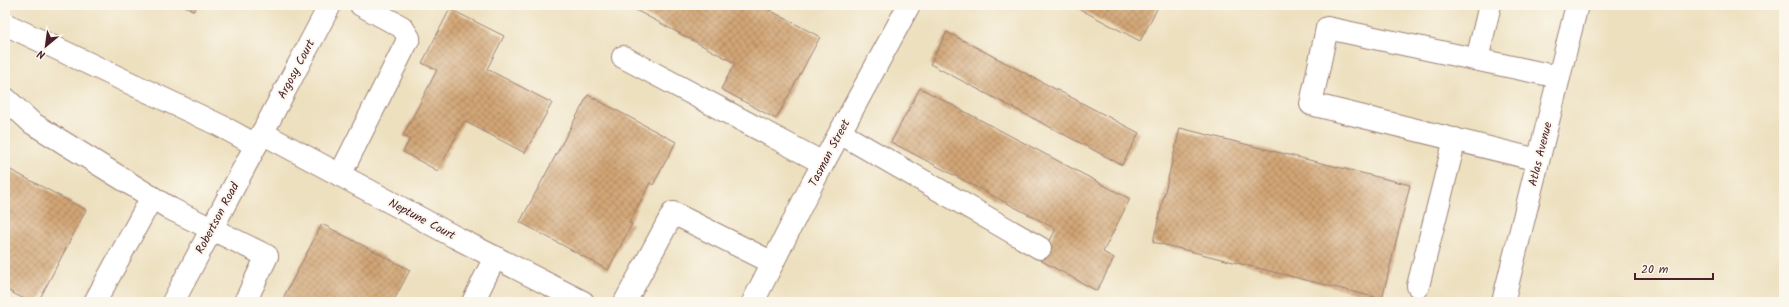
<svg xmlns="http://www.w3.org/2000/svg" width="1789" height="307" viewBox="0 0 1789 307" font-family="Kalam,sans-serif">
	<defs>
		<pattern id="building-cross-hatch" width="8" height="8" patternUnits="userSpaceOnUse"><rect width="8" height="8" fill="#d2a676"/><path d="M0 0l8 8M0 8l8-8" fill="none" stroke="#ac8761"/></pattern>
	</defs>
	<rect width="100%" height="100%" fill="#fbf7ec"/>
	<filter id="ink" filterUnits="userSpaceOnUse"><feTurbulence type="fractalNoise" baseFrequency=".025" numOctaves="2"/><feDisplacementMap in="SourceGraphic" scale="8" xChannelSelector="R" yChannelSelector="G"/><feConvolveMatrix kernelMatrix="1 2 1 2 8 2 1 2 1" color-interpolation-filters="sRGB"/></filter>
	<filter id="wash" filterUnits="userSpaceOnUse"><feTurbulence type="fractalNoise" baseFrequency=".012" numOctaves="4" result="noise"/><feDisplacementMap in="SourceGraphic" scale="16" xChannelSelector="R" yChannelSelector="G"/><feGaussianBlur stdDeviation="0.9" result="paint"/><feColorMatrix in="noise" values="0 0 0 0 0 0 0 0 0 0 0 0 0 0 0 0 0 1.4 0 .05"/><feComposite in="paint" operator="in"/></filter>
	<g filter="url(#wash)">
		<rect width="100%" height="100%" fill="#ede0bf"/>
		<g id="blocks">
			<!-- building -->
			<g fill="url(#building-cross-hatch)">
				<path d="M 183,5 L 198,5 L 194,11 Z"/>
				<path d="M 633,5 L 760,5 L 820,37 L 776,119 L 721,89 L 735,63 L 632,8 Z"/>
				<path d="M 1072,5 L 1159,5 L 1140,41 Z"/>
				<path d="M 450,9 L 504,36 L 487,69 L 552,103 L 525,153 L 464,121 L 438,171 L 403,152 L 410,139 L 403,136 L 437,70 L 422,63 Z"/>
				<path d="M 947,32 L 1139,133 L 1122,165 L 930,64 Z"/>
				<path d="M 920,88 L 1130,199 L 1103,252 L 1114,258 L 1097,291 L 1040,260 L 1056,229 L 891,142 Z"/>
				<path d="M 588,95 L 676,142 L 653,185 L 650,183 L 629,223 L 632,224 L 608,270 L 520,222 Z"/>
				<path d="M 1180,128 L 1410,185 L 1382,299 L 1153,242 Z"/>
				<path d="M 5,167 L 86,210 L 38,302 L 30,302 L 5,289 Z"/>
				<path d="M 322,224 L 410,270 L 393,302 L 281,302 Z"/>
			</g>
		</g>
	</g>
	<g filter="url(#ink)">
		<use href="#blocks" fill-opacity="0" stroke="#9c8075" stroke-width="1"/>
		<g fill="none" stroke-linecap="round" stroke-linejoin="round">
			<defs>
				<g id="minor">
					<path d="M 5,24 L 221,126 L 256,145"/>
					<path d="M 623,57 L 823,163"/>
					<path d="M 1477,59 L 1490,5"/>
					<path d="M 5,98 L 32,123 L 171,209 L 267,256 L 245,302"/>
					<path d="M 262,133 L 455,237 L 583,302"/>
					<path d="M 840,133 L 1040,248"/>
					<path d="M 1538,160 L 1311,104 L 1327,28 L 1559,77"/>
					<path d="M 340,175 L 409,38 L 402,27 L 361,5"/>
					<path d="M 1418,286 L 1455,139"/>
					<path d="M 95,302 L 152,197"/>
					<path d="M 173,302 L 330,5"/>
					<path d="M 473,302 L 495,257"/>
					<path d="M 625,302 L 673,213 L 773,263"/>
					<path d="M 753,302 L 812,184 L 909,5"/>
					<path d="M 1503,302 L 1577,5"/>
				</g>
			</defs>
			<!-- minor casing -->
			<use href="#minor" stroke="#9c8075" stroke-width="24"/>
			<!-- minor -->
			<use href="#minor" stroke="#fff" stroke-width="22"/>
		</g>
	</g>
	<g text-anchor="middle" stroke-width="4" stroke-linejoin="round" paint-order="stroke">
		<!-- street labels -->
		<g font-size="12" fill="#4a1f2b" stroke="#fbf7ec">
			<text transform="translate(296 69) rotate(-62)" y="4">Argosy Court</text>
			<text transform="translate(829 153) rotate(-62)" y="4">Tasman Street</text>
			<text transform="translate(1540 154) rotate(-76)" y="4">Atlas Avenue</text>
			<text transform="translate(217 218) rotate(-62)" y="4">Robertson Road</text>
			<text transform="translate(422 219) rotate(28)" y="4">Neptune Court</text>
		</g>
	</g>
	<!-- margin -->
	<rect width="1789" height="307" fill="none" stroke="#fbf7ec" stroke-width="20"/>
	<!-- north arrow -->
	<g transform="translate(46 46) rotate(209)" stroke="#fbf7ec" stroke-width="3" paint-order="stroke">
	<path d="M0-3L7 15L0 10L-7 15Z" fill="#4a1f2b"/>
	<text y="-6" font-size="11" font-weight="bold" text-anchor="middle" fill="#4a1f2b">N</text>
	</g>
	<!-- scale -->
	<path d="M1635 273v6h78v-6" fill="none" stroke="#4a1f2b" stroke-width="2"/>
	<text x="1641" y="273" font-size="12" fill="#4a1f2b" stroke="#fbf7ec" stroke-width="3" paint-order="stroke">20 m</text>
</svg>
